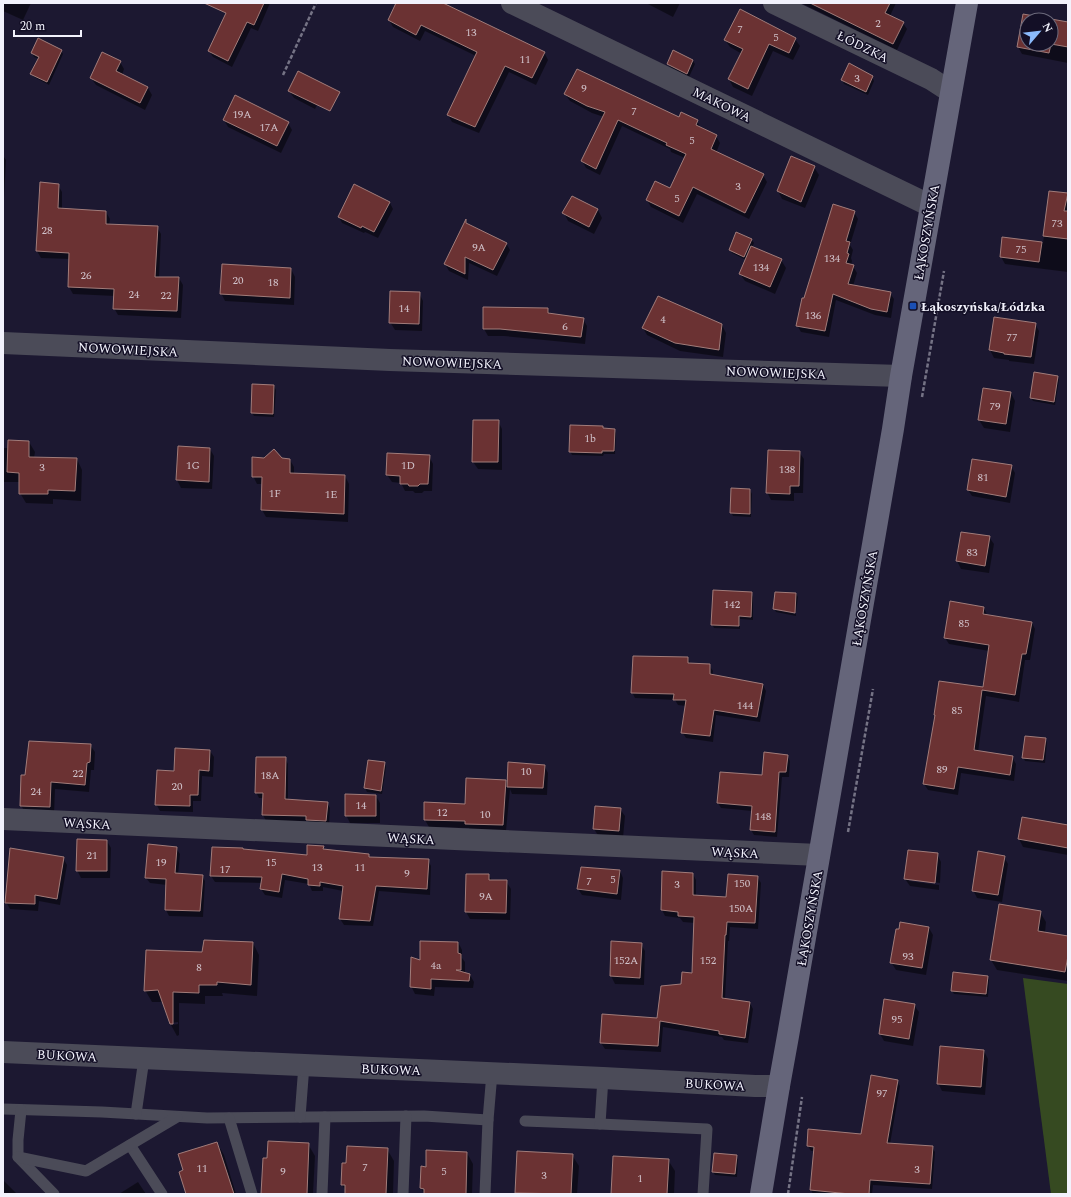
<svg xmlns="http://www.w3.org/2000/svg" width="1071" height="1197" viewBox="0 0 1071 1197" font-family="Spectral,serif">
	<rect width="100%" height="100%" fill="#1c1831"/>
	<!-- green -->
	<path fill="#364a21" d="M 1023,978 L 1068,984 L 1068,1194 L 1051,1194 Z"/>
	<!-- shadow -->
	<g fill="#0007">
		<path d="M 3,3 L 31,3 L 23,20 L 3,11 Z"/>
		<path d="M 228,3 L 270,3 L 258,31 L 251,28 L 232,67 L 213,57 L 209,51 L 226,15 L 224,11 Z"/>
		<path d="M 397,3 L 441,3 L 544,52 L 548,60 L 536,85 L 509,72 L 479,133 L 452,122 L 448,115 L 476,56 L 425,31 L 420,41 L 393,27 L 389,20 Z"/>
		<path d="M 646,3 L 680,3 L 673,17 Z"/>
		<path d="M 801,3 L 896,3 L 890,16 L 903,23 L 907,29 L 897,50 Z"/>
		<path d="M 1024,15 L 1050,20 L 1027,20 L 1027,44 L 1051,44 L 1051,20 L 1068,23 L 1068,63 L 1022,54 L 1018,47 Z"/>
		<path d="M 795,39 L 800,46 L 793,60 L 773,51 L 752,96 L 733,87 L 729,79 L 742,54 L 730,47 L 725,40 Z"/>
		<path d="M 61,51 L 63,54 L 49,85 L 34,77 L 32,74 L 39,59 L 34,57 L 32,53 Z"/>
		<path d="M 693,61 L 695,64 L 689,77 L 670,67 L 668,64 Z"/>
		<path d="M 120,62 L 124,69 L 122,75 L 148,88 L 152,95 L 145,110 L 96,85 L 91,78 Z"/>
		<path d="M 872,77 L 874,81 L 868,95 L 844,84 L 842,80 Z"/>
		<path d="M 289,91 L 324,91 L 315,109 L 294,98 Z"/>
		<path d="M 565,94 L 697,121 L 701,129 L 716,136 L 720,143 L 716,153 L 763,175 L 767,182 L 749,219 L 697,194 L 683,223 L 651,207 L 647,200 L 671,190 L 685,158 L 671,152 L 670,149 L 622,126 L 600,175 L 586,168 L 582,161 L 604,117 L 592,113 L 570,101 Z"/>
		<path d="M 224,120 L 288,123 L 292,130 L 281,153 L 228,127 Z"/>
		<path d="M 3,157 L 4,157 L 6,160 L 4,197 L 3,197 Z"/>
		<path d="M 814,167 L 819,175 L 805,208 L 782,199 L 778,191 Z"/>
		<path d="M 41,183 L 58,185 L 62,192 L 62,209 L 106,212 L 110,219 L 109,225 L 157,227 L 161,234 L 159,278 L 179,278 L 183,285 L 181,318 L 118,315 L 114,308 L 115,296 L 73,294 L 69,287 L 70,259 L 41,258 L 37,251 Z"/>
		<path d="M 1050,192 L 1067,194 L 1068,195 L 1068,272 L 1005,264 L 1001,257 L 1003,238 L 1043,243 Z"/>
		<path d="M 572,197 L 598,210 L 602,218 L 594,234 L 568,221 L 564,213 Z"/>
		<path d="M 390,203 L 393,209 L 378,238 L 365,232 L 364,233 L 342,223 L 339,217 Z"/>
		<path d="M 854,212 L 858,219 L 850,245 L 853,250 L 851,258 L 852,261 L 851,265 L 853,266 L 857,273 L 853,286 L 890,293 L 894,299 L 891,318 L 875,315 L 836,300 L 829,337 L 801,332 L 797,325 L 804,299 Z"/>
		<path d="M 466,221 L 469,226 L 506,243 L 510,250 L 497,276 L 469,263 L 468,280 L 449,271 L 445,264 Z"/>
		<path d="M 737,234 L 752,240 L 754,243 L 752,248 L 781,260 L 786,268 L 775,294 L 745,281 L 740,274 L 746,260 L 732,253 L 730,250 Z"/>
		<path d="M 291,269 L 295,277 L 294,305 L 225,301 L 221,293 Z"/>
		<path d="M 419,293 L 423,301 L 422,331 L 395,330 L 390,322 Z"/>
		<path d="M 548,309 L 551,315 L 583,319 L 587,326 L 585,344 L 504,336 L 488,336 L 484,329 Z"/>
		<path d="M 995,318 L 1035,324 L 1039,331 L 1034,364 L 1009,361 L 1009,360 L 994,358 L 990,350 Z"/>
		<path d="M 722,325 L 726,333 L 723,357 L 680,351 L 647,335 L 643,328 Z"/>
		<path d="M 1057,377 L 1059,380 L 1055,405 L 1033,401 L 1031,398 Z"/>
		<path d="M 274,386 L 276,390 L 274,417 L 254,416 L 252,413 Z"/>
		<path d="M 1011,393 L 1015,401 L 1010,432 L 984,428 L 979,420 Z"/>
		<path d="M 498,421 L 502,429 L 502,470 L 478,469 L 473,462 Z"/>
		<path d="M 604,430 L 614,430 L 616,433 L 615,454 L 604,454 L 603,456 L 572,455 L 570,451 Z"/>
		<path d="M 29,442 L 35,452 L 34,458 L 77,459 L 82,470 L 81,501 L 53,499 L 53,504 L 26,503 L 20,493 L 20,482 L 3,482 L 3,448 L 9,448 Z"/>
		<path d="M 179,447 L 210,449 L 214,456 L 212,489 L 181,488 L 177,480 Z"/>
		<path d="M 799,452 L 804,459 L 803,493 L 794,493 L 794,501 L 771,500 L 767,492 Z"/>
		<path d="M 429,456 L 433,464 L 432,491 L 424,491 L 422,493 L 415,493 L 413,491 L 405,491 L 401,483 L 392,482 L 387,475 Z"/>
		<path d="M 282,459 L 290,460 L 294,467 L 294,474 L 345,476 L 349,484 L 348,522 L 266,517 L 262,510 L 263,484 L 257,484 L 253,476 Z"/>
		<path d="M 1011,466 L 1015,473 L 1010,503 L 972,496 L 968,490 Z"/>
		<path d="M 750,490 L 752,494 L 751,517 L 733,516 L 731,512 Z"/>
		<path d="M 961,533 L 989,537 L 994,544 L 989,573 L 961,569 L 957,561 Z"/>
		<path d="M 751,593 L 753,597 L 753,620 L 740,619 L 740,629 L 714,628 L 712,624 Z"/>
		<path d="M 796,593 L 798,597 L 796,612 L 775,608 L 775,610 L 774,609 Z"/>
		<path d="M 984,608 L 987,615 L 1032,623 L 1035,629 L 1030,660 L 1025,660 L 1019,702 L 986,696 L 978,752 L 1012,757 L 1016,764 L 1014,781 L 961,773 L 958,795 L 928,790 L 924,784 L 936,716 L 984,688 L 989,651 L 949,644 L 945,638 Z"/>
		<path d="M 775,610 L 796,614 L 796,616 L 776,612 Z"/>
		<path d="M 688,658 L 691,664 L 709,665 L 713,671 L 712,676 L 763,685 L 766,691 L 760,722 L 716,715 L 713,742 L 686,738 L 682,732 L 686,706 L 678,705 L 675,700 L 635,698 L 632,692 Z"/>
		<path d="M 1045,739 L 1047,743 L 1045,763 L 1025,761 L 1023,757 Z"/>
		<path d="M 90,745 L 95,752 L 94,770 L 91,770 L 89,792 L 55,789 L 54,814 L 25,813 L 21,805 L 26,776 Z"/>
		<path d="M 210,751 L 214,757 L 213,777 L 202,776 L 201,801 L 193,801 L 193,812 L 160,811 L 156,804 L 175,772 Z"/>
		<path d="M 787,756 L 790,761 L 789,777 L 782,777 L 777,837 L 754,835 L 751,830 L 752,811 L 721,808 L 718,803 L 763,776 Z"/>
		<path d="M 285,758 L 288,764 L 288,800 L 327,803 L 330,808 L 329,826 L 311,825 L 308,821 L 266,821 L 263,815 L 264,798 L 259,798 L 256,792 Z"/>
		<path d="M 384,763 L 386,767 L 382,794 L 367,792 L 365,788 Z"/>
		<path d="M 544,765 L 548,773 L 547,795 L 512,794 L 510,789 L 506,831 L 470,830 L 469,828 L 429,827 L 425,820 L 466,805 L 506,781 L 508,785 Z"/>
		<path d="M 376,796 L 380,803 L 380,823 L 350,823 L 346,815 Z"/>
		<path d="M 620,809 L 625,816 L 623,838 L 599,837 L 594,829 Z"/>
		<path d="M 1023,818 L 1068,826 L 1068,855 L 1023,847 L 1019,839 Z"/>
		<path d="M 107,841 L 111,848 L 110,878 L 81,878 L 77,870 Z"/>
		<path d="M 323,847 L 325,850 L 369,855 L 370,858 L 428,860 L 431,866 L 430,895 L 379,891 L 373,926 L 344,925 L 340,919 L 343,891 L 323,887 L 323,891 L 312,891 L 309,884 L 285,880 L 282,898 L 265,895 L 261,889 L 262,883 L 215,882 L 211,876 L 243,850 L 308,856 Z"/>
		<path d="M 176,848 L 180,854 L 178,875 L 202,876 L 205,881 L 203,917 L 169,916 L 166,910 L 167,885 L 150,883 L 146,878 Z"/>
		<path d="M 937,854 L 941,862 L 940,883 L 909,879 L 909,881 L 939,885 L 939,890 L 910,886 L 905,879 Z"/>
		<path d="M 1004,857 L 1008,864 L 1002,902 L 977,898 L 973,890 Z"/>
		<path d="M 63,858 L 67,865 L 60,905 L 39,901 L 38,911 L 10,909 L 6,902 Z"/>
		<path d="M 620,871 L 623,878 L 621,900 L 582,895 L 578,889 Z"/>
		<path d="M 693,874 L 696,880 L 696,896 L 726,898 L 757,876 L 761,883 L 758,929 L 730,927 L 729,941 L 728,941 L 725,999 L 750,1003 L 753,1009 L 748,1043 L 724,1040 L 722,1037 L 663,1027 L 661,1052 L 605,1049 L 601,1043 L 603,1016 L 658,1019 L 682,985 L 693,974 L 695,923 L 683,922 L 680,918 L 665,916 L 662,910 Z"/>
		<path d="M 489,875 L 492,881 L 506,881 L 511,889 L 510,920 L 470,919 L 466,912 Z"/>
		<path d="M 1040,912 L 1046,922 L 1045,933 L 1068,937 L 1068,981 L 997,970 L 991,960 Z"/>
		<path d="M 929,928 L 933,935 L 926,975 L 896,970 L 891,962 Z"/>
		<path d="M 458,942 L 462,950 L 462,958 L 465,962 L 465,974 L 470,975 L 474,982 L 473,988 L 435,987 L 434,996 L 415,994 L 411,986 Z"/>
		<path d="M 612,942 L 641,944 L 645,951 L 644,985 L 615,984 L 611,976 Z"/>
		<path d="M 253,943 L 259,955 L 257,996 L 222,993 L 223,996 L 205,996 L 205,1004 L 179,1003 L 179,1035 L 177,1036 L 171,1025 L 178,1024 L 178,1022 L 171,1023 L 171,1025 L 163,1002 L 152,1002 L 145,990 L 203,953 Z"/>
		<path d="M 987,977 L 989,980 L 988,997 L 954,994 L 952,991 Z"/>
		<path d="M 914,1005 L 919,1012 L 913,1046 L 884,1041 L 880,1034 Z"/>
		<path d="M 984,1051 L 988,1059 L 985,1095 L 942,1091 L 938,1083 Z"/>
		<path d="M 897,1081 L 900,1086 L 890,1144 L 932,1147 L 935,1152 L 932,1189 L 873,1185 L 872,1194 L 813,1194 L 811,1190 L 815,1151 L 811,1151 L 808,1146 L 862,1135 Z"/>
		<path d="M 217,1143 L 224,1155 L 236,1194 L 187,1194 Z"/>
		<path d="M 308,1144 L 315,1156 L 313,1194 L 267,1194 L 268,1159 Z"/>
		<path d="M 387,1149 L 394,1161 L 393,1194 L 346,1194 L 346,1191 L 342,1185 L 347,1164 Z"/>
		<path d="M 467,1153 L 473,1164 L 472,1194 L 424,1194 L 421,1188 L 427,1168 Z"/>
		<path d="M 572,1155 L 579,1166 L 577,1194 L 517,1194 L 516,1193 Z"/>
		<path d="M 736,1156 L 738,1160 L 737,1177 L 715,1175 L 713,1172 Z"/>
		<path d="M 668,1160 L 675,1171 L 674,1194 L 612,1194 Z"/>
		<path d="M 3,1180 L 17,1194 L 3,1194 Z"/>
		<path d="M 138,1182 L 146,1194 L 119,1194 Z"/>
	</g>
	<!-- building -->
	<g fill="#6b3233" stroke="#a17c7a" fill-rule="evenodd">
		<path d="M 204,3 L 264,3 L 254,25 L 247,22 L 228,61 L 208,51 L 226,13 Z"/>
		<path d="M 396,3 L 443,3 L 545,52 L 532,78 L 505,66 L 475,127 L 447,115 L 477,52 L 421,25 L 416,35 L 388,20 Z"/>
		<path d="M 810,3 L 890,3 L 885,13 L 904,22 L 893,44 Z"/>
		<path d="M 740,9 L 796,38 L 789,53 L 769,44 L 748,89 L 728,79 L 743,49 L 724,40 Z"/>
		<path d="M 1023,14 L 1068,22 L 1068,47 L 1051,44 L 1049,53 L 1017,47 ZM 1027,20 L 1051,20 L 1051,44 L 1027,44 Z"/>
		<path d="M 38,38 L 62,50 L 47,82 L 30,74 L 39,57 L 31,53 Z"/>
		<path d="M 673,50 L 693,60 L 687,74 L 667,64 Z"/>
		<path d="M 102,52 L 121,61 L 116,71 L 148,87 L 140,103 L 90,78 Z"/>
		<path d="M 849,63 L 873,76 L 866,92 L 841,80 Z"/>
		<path d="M 577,69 L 679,117 L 681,112 L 698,120 L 696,125 L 717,135 L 711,149 L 764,174 L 745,213 L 693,187 L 679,216 L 646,200 L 655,181 L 670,188 L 686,154 L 666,145 L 667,143 L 618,120 L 596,169 L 581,161 L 605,112 L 587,106 L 564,94 Z"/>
		<path d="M 298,71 L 340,92 L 330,111 L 288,91 Z"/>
		<path d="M 235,95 L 289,122 L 277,146 L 223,120 Z"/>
		<path d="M 791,156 L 815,166 L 801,202 L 777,191 Z"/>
		<path d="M 40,182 L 59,184 L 58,208 L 106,211 L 106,224 L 158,226 L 155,277 L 179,277 L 177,311 L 113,309 L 114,289 L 68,287 L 69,253 L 36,251 Z"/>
		<path d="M 354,184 L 390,202 L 374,232 L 362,226 L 361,228 L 338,217 Z"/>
		<path d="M 1049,191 L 1068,193 L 1064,211 L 1068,211 L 1068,239 L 1043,236 Z"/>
		<path d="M 572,196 L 598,209 L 589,227 L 562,213 Z"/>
		<path d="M 833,204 L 855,211 L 846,241 L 850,242 L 847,253 L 849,254 L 846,263 L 854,265 L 848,284 L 891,292 L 887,312 L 871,309 L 833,294 L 825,331 L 796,326 L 802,298 L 804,298 Z"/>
		<path d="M 466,219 L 466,223 L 507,243 L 493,270 L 465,257 L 465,274 L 444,264 Z"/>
		<path d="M 736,232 L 752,239 L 744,257 L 729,250 Z"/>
		<path d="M 1002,237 L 1042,242 L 1039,262 L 1000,257 Z"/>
		<path d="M 751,246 L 782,259 L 770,287 L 739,274 Z"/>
		<path d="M 222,264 L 291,268 L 290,298 L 220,294 Z"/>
		<path d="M 390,291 L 420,292 L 419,324 L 389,323 Z"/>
		<path d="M 658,296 L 722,324 L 719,350 L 675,343 L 642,328 Z"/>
		<path d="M 483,307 L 548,308 L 548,313 L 584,318 L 581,337 L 500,329 L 483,329 Z"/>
		<path d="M 994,317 L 1036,323 L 1031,357 L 1004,354 L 1004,353 L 989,350 Z"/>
		<path d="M 1034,372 L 1058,376 L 1054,402 L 1030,398 Z"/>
		<path d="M 252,384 L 274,385 L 273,414 L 251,413 Z"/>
		<path d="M 983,388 L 1011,392 L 1006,424 L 978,420 Z"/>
		<path d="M 473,420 L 499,420 L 498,462 L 472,462 Z"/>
		<path d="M 570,425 L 603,426 L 603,428 L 615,429 L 614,451 L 602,451 L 602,453 L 569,452 Z"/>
		<path d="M 8,440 L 29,441 L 29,457 L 77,458 L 75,491 L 48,490 L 48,494 L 19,494 L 19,473 L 7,472 Z"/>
		<path d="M 178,446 L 210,448 L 209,482 L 176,480 Z"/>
		<path d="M 274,449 L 282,458 L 290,459 L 290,473 L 345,475 L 344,514 L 261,510 L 262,477 L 252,477 L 252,457 L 264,458 Z"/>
		<path d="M 768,450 L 800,451 L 799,486 L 790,486 L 790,494 L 766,493 Z"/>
		<path d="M 387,453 L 430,455 L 428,484 L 420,484 L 418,486 L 409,486 L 408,484 L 400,484 L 400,476 L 386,475 Z"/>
		<path d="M 972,459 L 1012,465 L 1006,497 L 967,490 Z"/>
		<path d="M 731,488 L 750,489 L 750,514 L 730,513 Z"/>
		<path d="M 961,532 L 990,536 L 985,566 L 956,561 Z"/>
		<path d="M 713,590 L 752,592 L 751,617 L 739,616 L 739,626 L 711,625 Z"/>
		<path d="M 775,592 L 796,593 L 795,613 L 773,609 Z"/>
		<path d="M 950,601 L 984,607 L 983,614 L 1032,622 L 1026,654 L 1022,654 L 1015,695 L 982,690 L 974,750 L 1013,756 L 1010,775 L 958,767 L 954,789 L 923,784 L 935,715 L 934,715 L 939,681 L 983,687 L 989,645 L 944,638 Z"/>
		<path d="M 633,656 L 688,657 L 688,663 L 710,664 L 710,674 L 763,684 L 757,717 L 714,710 L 710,736 L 681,733 L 686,700 L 673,700 L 674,694 L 631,693 Z"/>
		<path d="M 1025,736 L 1046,738 L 1043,760 L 1022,758 Z"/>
		<path d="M 29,741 L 91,744 L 90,762 L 87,763 L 85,785 L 51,782 L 50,807 L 20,806 L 21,775 L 25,775 Z"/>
		<path d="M 175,748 L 210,750 L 209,771 L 199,770 L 198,795 L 190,795 L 190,806 L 155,805 L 157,770 L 174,771 Z"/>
		<path d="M 764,752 L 788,755 L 786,772 L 779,772 L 775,832 L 750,830 L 752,806 L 717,803 L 720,772 L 762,775 Z"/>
		<path d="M 256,757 L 286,757 L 285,799 L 328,802 L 326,821 L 306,820 L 306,816 L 262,815 L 263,793 L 255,793 Z"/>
		<path d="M 368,760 L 385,762 L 381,791 L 364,788 Z"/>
		<path d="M 508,762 L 545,765 L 543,788 L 507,787 Z"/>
		<path d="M 466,778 L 506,780 L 503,825 L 465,824 L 465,821 L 424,820 L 424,802 L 465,804 Z"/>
		<path d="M 345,794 L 376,795 L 376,816 L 345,816 Z"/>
		<path d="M 595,806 L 621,808 L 619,831 L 593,829 Z"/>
		<path d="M 1022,817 L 1068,825 L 1068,848 L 1018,839 Z"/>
		<path d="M 77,839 L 107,840 L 107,871 L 76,871 Z"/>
		<path d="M 148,844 L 177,847 L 175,873 L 203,875 L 200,911 L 165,910 L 166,879 L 145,878 Z"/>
		<path d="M 307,845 L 324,846 L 323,849 L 369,854 L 369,857 L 429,859 L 427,889 L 376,886 L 370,921 L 339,919 L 343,886 L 320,882 L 320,886 L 308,885 L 308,879 L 282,874 L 279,892 L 260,889 L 262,877 L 210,876 L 212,847 L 243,848 L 243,849 L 307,855 Z"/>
		<path d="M 10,848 L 64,857 L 57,899 L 35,895 L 35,904 L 5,903 Z"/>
		<path d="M 908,850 L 938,853 L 935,883 L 904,879 Z"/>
		<path d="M 978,851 L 1005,856 L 998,895 L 972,891 Z"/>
		<path d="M 581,867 L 620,870 L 617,894 L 577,889 Z"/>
		<path d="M 662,871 L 693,873 L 693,895 L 726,897 L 728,874 L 758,876 L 755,923 L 727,922 L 726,935 L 725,935 L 722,998 L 750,1002 L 745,1038 L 719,1034 L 719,1031 L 660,1021 L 658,1046 L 600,1043 L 602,1014 L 657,1018 L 661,986 L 681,984 L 682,972 L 692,973 L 694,917 L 678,916 L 678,912 L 661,910 Z"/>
		<path d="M 466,874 L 489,874 L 489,880 L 507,880 L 506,913 L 465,912 Z"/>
		<path d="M 999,904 L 1041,911 L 1038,931 L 1068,936 L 1068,956 L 1065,972 L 990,960 Z"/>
		<path d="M 900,922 L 929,927 L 922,968 L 890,963 L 896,929 L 899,929 Z"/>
		<path d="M 204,940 L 253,942 L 251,985 L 217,982 L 217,985 L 199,985 L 199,993 L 173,992 L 173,1024 L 170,1024 L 158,990 L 144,991 L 146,950 L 202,952 Z"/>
		<path d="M 420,941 L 458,942 L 458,953 L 461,954 L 461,970 L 456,970 L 470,974 L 469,981 L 431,979 L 431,989 L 410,987 L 411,957 L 420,960 Z"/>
		<path d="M 611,941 L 642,943 L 640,978 L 610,976 Z"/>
		<path d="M 953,972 L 988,976 L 986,994 L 951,991 Z"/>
		<path d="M 884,999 L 915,1004 L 909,1039 L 879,1034 Z"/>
		<path d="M 940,1046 L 984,1050 L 981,1087 L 937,1084 Z"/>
		<path d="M 871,1075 L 898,1080 L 887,1143 L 933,1146 L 930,1184 L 870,1180 L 869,1194 L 850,1194 L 810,1190 L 814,1147 L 807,1146 L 808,1129 L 861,1134 Z"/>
		<path d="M 268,1141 L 309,1143 L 307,1194 L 261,1194 L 263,1158 L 267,1158 Z"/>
		<path d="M 217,1142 L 234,1194 L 186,1194 L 179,1172 L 183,1170 L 178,1154 Z"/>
		<path d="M 347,1146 L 388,1148 L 386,1194 L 345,1194 L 345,1185 L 341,1185 L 342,1163 L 346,1163 Z"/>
		<path d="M 426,1150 L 467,1152 L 466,1194 L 424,1194 L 424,1189 L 420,1188 L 421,1166 L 426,1167 Z"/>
		<path d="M 517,1151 L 573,1154 L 571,1194 L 515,1193 Z"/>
		<path d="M 714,1153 L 737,1155 L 735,1174 L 712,1172 Z"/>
		<path d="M 613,1156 L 669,1159 L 667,1194 L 611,1194 Z"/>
	</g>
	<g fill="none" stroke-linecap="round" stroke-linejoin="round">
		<!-- path -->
		<g stroke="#757385" stroke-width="2.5" stroke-dasharray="4 2" stroke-linecap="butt">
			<path d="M 283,75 L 316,3"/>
			<path d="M 922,397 L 944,271"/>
			<path d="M 848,832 L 873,689"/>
			<path d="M 788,1194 L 802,1097"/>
		</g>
		<!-- lane -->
		<g stroke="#4b4b58" stroke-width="11">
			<path d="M 3,1109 L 102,1112 L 207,1118 L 424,1116 L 488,1120"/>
			<path d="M 21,1110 L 18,1140 L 18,1157 L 54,1194"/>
			<path d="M 136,1114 L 144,1059"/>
			<path d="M 300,1117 L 304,1065"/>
			<path d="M 229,1118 L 252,1194"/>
			<path d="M 525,1121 L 600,1124 L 603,1078"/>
			<path d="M 600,1124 L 707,1129 L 703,1194"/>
			<path d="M 130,1145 L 162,1194"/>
			<path d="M 18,1157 L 86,1171 L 177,1117"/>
			<path d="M 322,1194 L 325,1117"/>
			<path d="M 403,1194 L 406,1116"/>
			<path d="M 485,1194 L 488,1120 L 492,1073"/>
		</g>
		<!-- street -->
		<g stroke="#4b4b58" stroke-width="22">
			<path d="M 512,3 L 931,206"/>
			<path d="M 774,3 L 931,79 L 951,92"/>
			<path d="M 3,343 L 390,360 L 901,376"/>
			<path d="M 3,819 L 819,855"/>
			<path d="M 3,1052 L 603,1078 L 755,1086 L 779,1086"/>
		</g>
		<!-- secondary -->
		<path stroke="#65657a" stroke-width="22" d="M 761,1194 L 779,1086 L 788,1036 L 893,429 L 901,376 L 967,3"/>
	</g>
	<!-- markers -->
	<rect fill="#1a4fb4" stroke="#130f26" stroke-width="1.5" x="909" y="302" width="8" height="8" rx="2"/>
	<g text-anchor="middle" stroke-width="3" stroke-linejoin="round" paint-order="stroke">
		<!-- number labels -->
		<g font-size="11" fill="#d0c2ca">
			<text x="878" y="27">2</text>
			<text x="740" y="33">7</text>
			<text x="471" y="36">13</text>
			<text x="776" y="41">5</text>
			<text x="525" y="63">11</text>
			<text x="857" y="82">3</text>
			<text x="584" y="92">9</text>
			<text x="634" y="115">7</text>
			<text x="242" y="118">19A</text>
			<text x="269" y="131">17A</text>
			<text x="692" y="144">5</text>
			<text x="738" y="190">3</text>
			<text x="677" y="202">5</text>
			<text x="1057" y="227">73</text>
			<text x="47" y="234">28</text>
			<text x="479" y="251">9A</text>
			<text x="1021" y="253">75</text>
			<text x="832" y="262">134</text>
			<text x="761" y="271">134</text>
			<text x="86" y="279">26</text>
			<text x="238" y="284">20</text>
			<text x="273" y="286">18</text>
			<text x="134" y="298">24</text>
			<text x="166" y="299">22</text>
			<text x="404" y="312">14</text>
			<text x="813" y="319">136</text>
			<text x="663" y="323">4</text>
			<text x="565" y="330">6</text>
			<text x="1012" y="341">77</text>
			<text x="995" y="410">79</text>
			<text x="590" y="442">1b</text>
			<text x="193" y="469">1G</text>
			<text x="408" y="469">1D</text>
			<text x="42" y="471">3</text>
			<text x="787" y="473">138</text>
			<text x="983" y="481">81</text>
			<text x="275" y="497">1F</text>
			<text x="331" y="498">1E</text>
			<text x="972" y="556">83</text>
			<text x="732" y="608">142</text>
			<text x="964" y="627">85</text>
			<text x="745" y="709">144</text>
			<text x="957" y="714">85</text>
			<text x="942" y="773">89</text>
			<text x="526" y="775">10</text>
			<text x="78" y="777">22</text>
			<text x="270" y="779">18A</text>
			<text x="177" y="790">20</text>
			<text x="36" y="795">24</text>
			<text x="361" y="809">14</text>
			<text x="442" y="816">12</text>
			<text x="485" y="818">10</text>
			<text x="763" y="820">148</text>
			<text x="92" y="859">21</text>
			<text x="161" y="866">19</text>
			<text x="271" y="866">15</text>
			<text x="317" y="871">13</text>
			<text x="360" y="871">11</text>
			<text x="225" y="873">17</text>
			<text x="407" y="877">9</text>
			<text x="613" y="883">5</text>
			<text x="589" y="885">7</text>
			<text x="742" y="887">150</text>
			<text x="677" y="888">3</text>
			<text x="486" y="900">9A</text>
			<text x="741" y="912">150A</text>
			<text x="908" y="960">93</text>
			<text x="626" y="964">152A</text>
			<text x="708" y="964">152</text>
			<text x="436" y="969">4a</text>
			<text x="199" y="971">8</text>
			<text x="897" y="1023">95</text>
			<text x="882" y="1097">97</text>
			<text x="365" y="1171">7</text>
			<text x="202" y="1172">11</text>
			<text x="917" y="1173">3</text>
			<text x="283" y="1175">9</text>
			<text x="444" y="1175">5</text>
			<text x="544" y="1179">3</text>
			<text x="640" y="1182">1</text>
		</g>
		<!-- street labels -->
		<g font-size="13" fill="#f2f2fc" stroke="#130f26">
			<text transform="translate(863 46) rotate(26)" y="5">ŁÓDZKA</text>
			<text transform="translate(722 104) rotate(26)" y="5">MAKOWA</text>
			<text transform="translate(926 232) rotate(-80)" y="5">ŁĄKOSZYŃSKA</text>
			<text transform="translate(128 349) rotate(3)" y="5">NOWOWIEJSKA</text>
			<text transform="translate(452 362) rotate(2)" y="5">NOWOWIEJSKA</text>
			<text transform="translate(776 372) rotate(2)" y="5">NOWOWIEJSKA</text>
			<text transform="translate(864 598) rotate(-80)" y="5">ŁĄKOSZYŃSKA</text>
			<text transform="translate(87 823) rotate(3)" y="5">WĄSKA</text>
			<text transform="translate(411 838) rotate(3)" y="5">WĄSKA</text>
			<text transform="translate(735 852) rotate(3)" y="5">WĄSKA</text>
			<text transform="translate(809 918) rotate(-80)" y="5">ŁĄKOSZYŃSKA</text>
			<text transform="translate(67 1055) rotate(3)" y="5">BUKOWA</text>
			<text transform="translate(391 1069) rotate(2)" y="5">BUKOWA</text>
			<text transform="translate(715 1084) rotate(3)" y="5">BUKOWA</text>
		</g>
		<!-- poi labels -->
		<g font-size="13" font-weight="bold" fill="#f2f2fc" stroke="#130f26" text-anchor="start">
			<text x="921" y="311">Łąkoszyńska/Łódzka</text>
		</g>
	</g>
	<!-- border -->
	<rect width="1071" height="1197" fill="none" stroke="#f2f2fc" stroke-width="8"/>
	<!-- north arrow -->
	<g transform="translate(1039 32) rotate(62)"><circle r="19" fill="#130f26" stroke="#6c6a7c"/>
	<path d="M0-3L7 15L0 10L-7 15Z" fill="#8abafc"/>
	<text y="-6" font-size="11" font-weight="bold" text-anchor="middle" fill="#f2f2fc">N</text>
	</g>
	<!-- scale -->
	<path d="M14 30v6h67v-6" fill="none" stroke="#f2f2fc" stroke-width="2"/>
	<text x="20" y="30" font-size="12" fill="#f2f2fc" stroke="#130f26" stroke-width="3" paint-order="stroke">20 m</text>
</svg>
